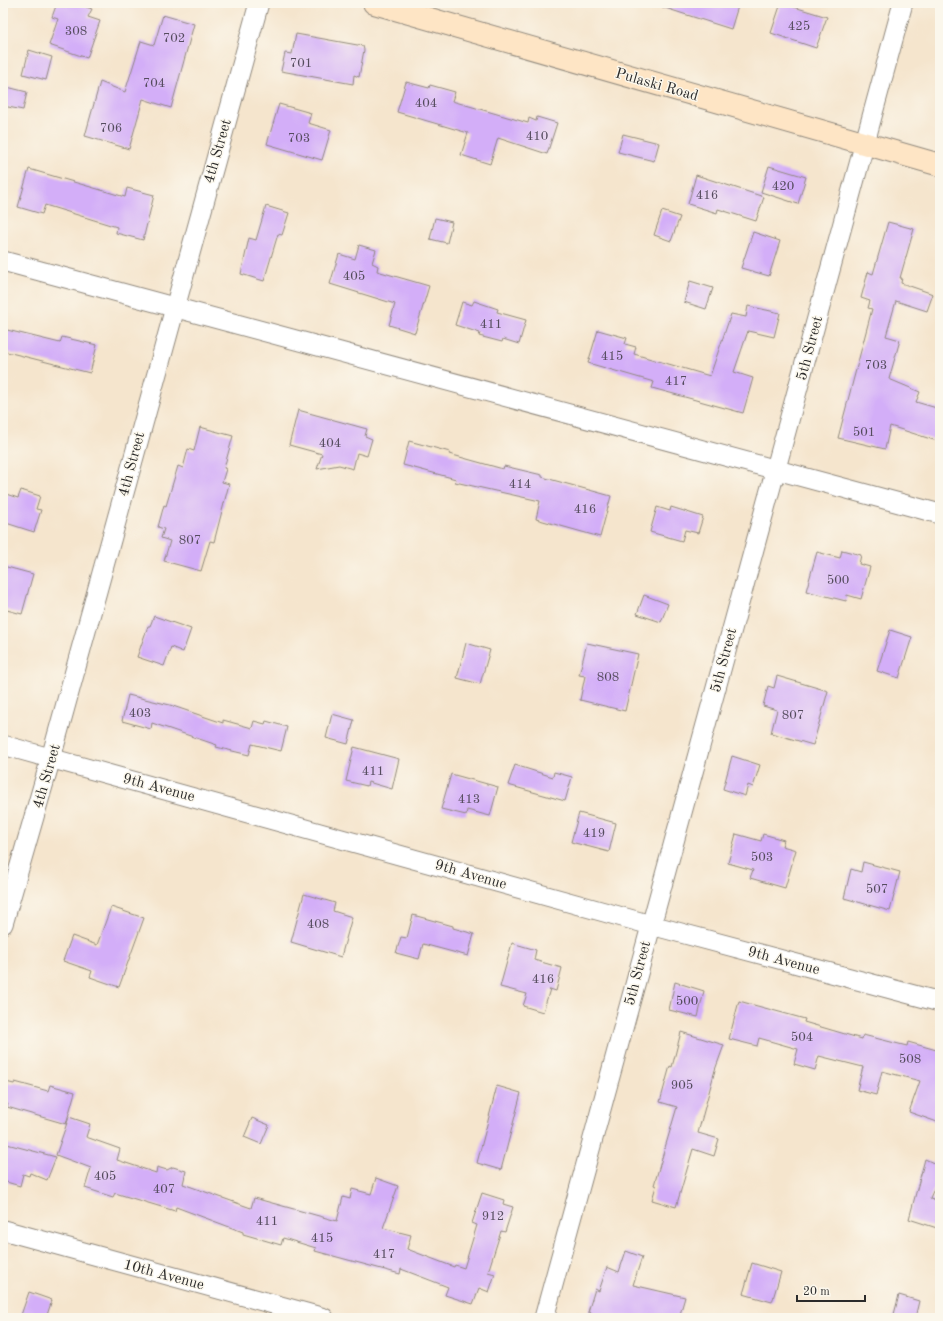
<svg xmlns="http://www.w3.org/2000/svg" width="943" height="1321" viewBox="0 0 943 1321" font-family="'Old Standard TT',serif">
	<rect width="100%" height="100%" fill="#fbf7ec"/>
	<filter id="ink" filterUnits="userSpaceOnUse"><feTurbulence type="fractalNoise" baseFrequency=".025" numOctaves="2"/><feDisplacementMap in="SourceGraphic" scale="8" xChannelSelector="R" yChannelSelector="G"/><feConvolveMatrix kernelMatrix="1 2 1 2 8 2 1 2 1" color-interpolation-filters="sRGB"/></filter>
	<filter id="wash" filterUnits="userSpaceOnUse"><feTurbulence type="fractalNoise" baseFrequency=".012" numOctaves="4" result="noise"/><feDisplacementMap in="SourceGraphic" scale="16" xChannelSelector="R" yChannelSelector="G"/><feGaussianBlur stdDeviation="0.9" result="paint"/><feColorMatrix in="noise" values="0 0 0 0 0 0 0 0 0 0 0 0 0 0 0 0 0 1.4 0 .05"/><feComposite in="paint" operator="in"/></filter>
	<g filter="url(#wash)">
		<rect width="100%" height="100%" fill="#f5e5cd"/>
		<g id="blocks">
			<!-- building -->
			<g fill="#d3aef8">
				<path d="M 57,3 L 88,3 L 86,7 L 92,9 L 88,17 L 100,21 L 87,58 L 49,45 L 58,19 L 52,17 Z"/>
				<path d="M 663,3 L 739,3 L 731,29 L 662,7 Z"/>
				<path d="M 781,3 L 827,17 L 816,48 L 771,33 Z"/>
				<path d="M 163,15 L 194,24 L 171,108 L 143,99 L 129,149 L 85,136 L 100,82 L 125,92 L 141,41 L 154,45 Z"/>
				<path d="M 296,34 L 363,46 L 364,50 L 359,77 L 354,75 L 353,84 L 281,71 L 285,53 L 292,54 Z"/>
				<path d="M 29,50 L 52,57 L 46,80 L 23,74 Z"/>
				<path d="M 406,82 L 429,88 L 430,85 L 455,92 L 452,101 L 528,123 L 529,118 L 536,121 L 537,117 L 557,123 L 547,154 L 498,138 L 490,164 L 461,155 L 468,133 L 397,112 Z"/>
				<path d="M 3,86 L 27,92 L 23,110 L 3,106 Z"/>
				<path d="M 279,104 L 311,113 L 308,123 L 331,130 L 322,160 L 267,144 Z"/>
				<path d="M 623,134 L 659,143 L 654,161 L 618,152 Z"/>
				<path d="M 769,166 L 806,177 L 798,204 L 761,192 Z"/>
				<path d="M 29,169 L 125,197 L 127,188 L 154,195 L 143,240 L 116,233 L 117,227 L 45,205 L 42,214 L 18,207 Z"/>
				<path d="M 696,175 L 764,197 L 756,221 L 718,209 L 717,213 L 688,204 Z"/>
				<path d="M 266,206 L 289,213 L 282,235 L 278,234 L 264,281 L 241,274 L 249,238 L 256,240 Z"/>
				<path d="M 662,211 L 680,217 L 671,241 L 654,235 Z"/>
				<path d="M 435,218 L 452,222 L 447,243 L 430,239 Z"/>
				<path d="M 888,222 L 914,229 L 900,278 L 902,278 L 901,283 L 933,294 L 927,311 L 896,301 L 886,336 L 900,340 L 889,379 L 920,392 L 916,402 L 940,409 L 940,442 L 890,426 L 885,449 L 838,438 L 872,309 L 868,308 L 870,301 L 861,298 L 868,272 L 873,274 Z"/>
				<path d="M 753,232 L 780,241 L 769,276 L 741,268 Z"/>
				<path d="M 359,245 L 376,250 L 372,263 L 378,266 L 377,271 L 429,286 L 415,333 L 389,325 L 395,304 L 330,284 L 339,254 L 355,259 Z"/>
				<path d="M 690,281 L 713,288 L 706,309 L 684,302 Z"/>
				<path d="M 474,301 L 498,309 L 497,312 L 526,320 L 519,344 L 503,339 L 502,342 L 479,336 L 480,333 L 455,325 L 462,302 L 472,305 Z"/>
				<path d="M 748,306 L 780,313 L 774,337 L 748,331 L 734,372 L 753,378 L 743,413 L 652,388 L 654,382 L 588,363 L 598,330 L 627,338 L 625,344 L 636,347 L 634,354 L 710,376 L 731,314 L 746,317 Z"/>
				<path d="M 3,329 L 60,343 L 62,337 L 97,345 L 90,373 L 3,351 Z"/>
				<path d="M 298,410 L 367,429 L 365,436 L 372,439 L 367,456 L 357,453 L 353,469 L 339,465 L 317,469 L 322,454 L 289,445 Z"/>
				<path d="M 200,427 L 233,436 L 224,468 L 226,469 L 222,482 L 229,484 L 214,542 L 210,541 L 201,571 L 164,561 L 170,541 L 161,538 L 164,529 L 158,527 L 164,505 L 166,506 L 178,466 L 183,468 L 188,449 L 194,451 Z"/>
				<path d="M 409,441 L 450,452 L 449,454 L 503,469 L 504,466 L 542,475 L 542,477 L 611,496 L 600,537 L 536,519 L 540,501 L 455,482 L 456,479 L 403,465 Z"/>
				<path d="M 21,490 L 40,496 L 36,509 L 41,510 L 34,532 L 3,522 L 3,493 L 18,498 Z"/>
				<path d="M 657,507 L 670,511 L 671,507 L 703,517 L 698,533 L 685,530 L 682,541 L 650,532 Z"/>
				<path d="M 842,550 L 861,555 L 859,564 L 870,567 L 861,599 L 847,595 L 846,601 L 806,591 L 817,552 L 840,558 Z"/>
				<path d="M 3,566 L 33,574 L 22,614 L 3,609 Z"/>
				<path d="M 644,595 L 668,604 L 661,622 L 637,614 Z"/>
				<path d="M 154,616 L 191,629 L 183,652 L 171,647 L 164,666 L 137,657 L 148,626 L 150,626 Z"/>
				<path d="M 890,630 L 912,637 L 899,678 L 877,671 Z"/>
				<path d="M 466,643 L 490,650 L 480,684 L 457,678 Z"/>
				<path d="M 587,643 L 638,654 L 625,711 L 580,700 L 585,676 L 579,675 Z"/>
				<path d="M 777,676 L 828,691 L 813,745 L 771,733 L 777,710 L 763,706 L 768,686 L 774,688 Z"/>
				<path d="M 128,695 L 170,705 L 223,723 L 223,720 L 252,728 L 254,721 L 265,724 L 266,721 L 287,727 L 281,751 L 252,744 L 249,755 L 216,747 L 217,745 L 152,723 L 151,729 L 122,721 Z"/>
				<path d="M 332,714 L 354,720 L 348,744 L 326,738 Z"/>
				<path d="M 354,747 L 399,759 L 392,789 L 368,782 L 367,786 L 346,781 Z"/>
				<path d="M 732,756 L 760,765 L 753,787 L 748,785 L 745,796 L 723,789 Z"/>
				<path d="M 515,765 L 553,777 L 554,772 L 572,777 L 565,801 L 508,785 Z"/>
				<path d="M 451,774 L 498,787 L 490,816 L 467,810 L 466,815 L 441,809 Z"/>
				<path d="M 579,813 L 616,823 L 609,852 L 571,842 Z"/>
				<path d="M 736,834 L 761,841 L 763,834 L 784,840 L 782,846 L 796,850 L 785,888 L 750,878 L 753,870 L 728,863 Z"/>
				<path d="M 863,862 L 900,872 L 890,911 L 844,898 L 851,869 L 861,872 Z"/>
				<path d="M 304,894 L 335,903 L 333,911 L 352,917 L 341,957 L 291,942 Z"/>
				<path d="M 111,907 L 144,918 L 119,987 L 90,977 L 92,971 L 63,961 L 72,936 L 97,945 Z"/>
				<path d="M 413,915 L 453,926 L 453,928 L 474,934 L 468,956 L 423,944 L 419,959 L 396,953 L 401,937 L 407,938 Z"/>
				<path d="M 512,943 L 536,950 L 534,960 L 562,968 L 556,991 L 550,989 L 543,1012 L 523,1006 L 527,994 L 500,987 Z"/>
				<path d="M 675,982 L 704,991 L 698,1017 L 669,1010 Z"/>
				<path d="M 739,1001 L 805,1019 L 804,1022 L 862,1039 L 863,1035 L 907,1046 L 908,1042 L 940,1051 L 940,1123 L 909,1112 L 920,1081 L 882,1071 L 876,1095 L 857,1090 L 863,1067 L 819,1056 L 815,1070 L 794,1064 L 798,1049 L 759,1038 L 757,1046 L 729,1039 Z"/>
				<path d="M 681,1032 L 724,1045 L 715,1070 L 698,1133 L 719,1139 L 714,1156 L 693,1149 L 676,1207 L 652,1200 L 656,1186 L 654,1185 L 677,1107 L 660,1102 L 670,1066 L 672,1067 Z"/>
				<path d="M 6,1082 L 14,1084 L 15,1082 L 48,1091 L 50,1085 L 75,1092 L 66,1124 L 7,1107 L 8,1104 L 3,1103 L 3,1092 Z"/>
				<path d="M 497,1086 L 521,1093 L 501,1170 L 477,1163 Z"/>
				<path d="M 69,1117 L 90,1124 L 86,1137 L 120,1149 L 117,1160 L 156,1173 L 157,1167 L 167,1170 L 173,1167 L 186,1171 L 183,1184 L 251,1208 L 254,1198 L 337,1221 L 343,1197 L 350,1199 L 352,1189 L 371,1194 L 376,1178 L 398,1186 L 383,1228 L 411,1235 L 407,1249 L 454,1267 L 455,1265 L 464,1268 L 477,1225 L 472,1223 L 482,1193 L 504,1200 L 503,1204 L 513,1207 L 505,1232 L 501,1231 L 488,1272 L 495,1274 L 489,1292 L 479,1288 L 473,1304 L 445,1295 L 448,1287 L 401,1269 L 400,1274 L 315,1251 L 316,1248 L 283,1238 L 281,1245 L 243,1234 L 243,1232 L 176,1207 L 175,1211 L 115,1193 L 113,1197 L 85,1188 L 91,1168 L 56,1155 Z"/>
				<path d="M 252,1118 L 269,1125 L 261,1144 L 244,1137 Z"/>
				<path d="M 3,1143 L 56,1157 L 47,1180 L 30,1173 L 29,1176 L 23,1174 L 20,1186 L 3,1181 Z"/>
				<path d="M 925,1159 L 940,1166 L 940,1175 L 930,1198 L 940,1201 L 940,1229 L 909,1219 Z"/>
				<path d="M 626,1251 L 642,1257 L 633,1285 L 685,1297 L 679,1318 L 591,1318 L 592,1313 L 588,1312 L 595,1289 L 599,1291 L 607,1267 L 619,1272 Z"/>
				<path d="M 752,1263 L 781,1272 L 772,1302 L 743,1294 Z"/>
				<path d="M 29,1292 L 52,1300 L 46,1318 L 20,1318 Z"/>
				<path d="M 899,1295 L 919,1301 L 915,1318 L 893,1318 Z"/>
			</g>
		</g>
	</g>
	<g filter="url(#ink)">
		<use href="#blocks" fill-opacity="0" stroke="#90887c" stroke-width="1"/>
		<g fill="none" stroke-linecap="round" stroke-linejoin="round">
			<defs>
				<g id="minor">
					<path d="M 3,261 L 940,514"/>
					<path d="M 3,745 L 651,925 L 940,1002"/>
					<path d="M 3,924 L 51,758 L 259,3"/>
					<path d="M 3,1230 L 324,1318"/>
					<path d="M 544,1318 L 903,3"/>
				</g>
				<path id="secondary" d="M 374,3 L 940,165"/>
			</defs>
			<!-- minor casing -->
			<use href="#minor" stroke="#90887c" stroke-width="21"/>
			<!-- secondary casing -->
			<use href="#secondary" stroke="#90887c" stroke-width="24"/>
			<!-- minor -->
			<use href="#minor" stroke="#fff" stroke-width="19"/>
			<!-- secondary -->
			<use href="#secondary" stroke="#fee5c5" stroke-width="22"/>
		</g>
	</g>
	<g text-anchor="middle" stroke-width="3" stroke-linejoin="round" paint-order="stroke">
		<!-- number labels -->
		<g font-size="13" fill="#554c5e">
			<text x="799" y="30">425</text>
			<text x="76" y="35">308</text>
			<text x="174" y="42">702</text>
			<text x="301" y="67">701</text>
			<text x="154" y="87">704</text>
			<text x="426" y="107">404</text>
			<text x="111" y="132">706</text>
			<text x="537" y="140">410</text>
			<text x="299" y="142">703</text>
			<text x="783" y="190">420</text>
			<text x="707" y="199">416</text>
			<text x="354" y="280">405</text>
			<text x="491" y="328">411</text>
			<text x="612" y="360">415</text>
			<text x="876" y="369">703</text>
			<text x="676" y="385">417</text>
			<text x="864" y="436">501</text>
			<text x="330" y="447">404</text>
			<text x="520" y="488">414</text>
			<text x="585" y="513">416</text>
			<text x="190" y="544">807</text>
			<text x="838" y="584">500</text>
			<text x="608" y="681">808</text>
			<text x="140" y="717">403</text>
			<text x="793" y="719">807</text>
			<text x="373" y="775">411</text>
			<text x="469" y="803">413</text>
			<text x="594" y="837">419</text>
			<text x="762" y="861">503</text>
			<text x="877" y="893">507</text>
			<text x="318" y="928">408</text>
			<text x="543" y="983">416</text>
			<text x="687" y="1005">500</text>
			<text x="802" y="1041">504</text>
			<text x="910" y="1063">508</text>
			<text x="682" y="1089">905</text>
			<text x="105" y="1180">405</text>
			<text x="164" y="1193">407</text>
			<text x="493" y="1220">912</text>
			<text x="267" y="1225">411</text>
			<text x="322" y="1242">415</text>
			<text x="384" y="1258">417</text>
		</g>
		<!-- street labels -->
		<g font-size="15" fill="#2b2b2b" stroke="#fbf7ec">
			<text transform="translate(657 84) rotate(16)" y="5">Pulaski Road</text>
			<text transform="translate(217 151) rotate(-74)" y="5">4th Street</text>
			<text transform="translate(809 348) rotate(-75)" y="5">5th Street</text>
			<text transform="translate(131 464) rotate(-75)" y="5">4th Street</text>
			<text transform="translate(723 660) rotate(-75)" y="5">5th Street</text>
			<text transform="translate(46 776) rotate(-74)" y="5">4th Street</text>
			<text transform="translate(159 787) rotate(15)" y="5">9th Avenue</text>
			<text transform="translate(471 874) rotate(16)" y="5">9th Avenue</text>
			<text transform="translate(784 960) rotate(15)" y="5">9th Avenue</text>
			<text transform="translate(637 973) rotate(-75)" y="5">5th Street</text>
			<text transform="translate(164 1274) rotate(15)" y="5">10th Avenue</text>
		</g>
	</g>
	<!-- margin -->
	<rect width="943" height="1321" fill="none" stroke="#fbf7ec" stroke-width="16"/>
	<!-- scale -->
	<path d="M797 1295v6h68v-6" fill="none" stroke="#2b2b2b" stroke-width="2"/>
	<text x="803" y="1295" font-size="12" fill="#2b2b2b" stroke="#fbf7ec" stroke-width="3" paint-order="stroke">20 m</text>
</svg>
